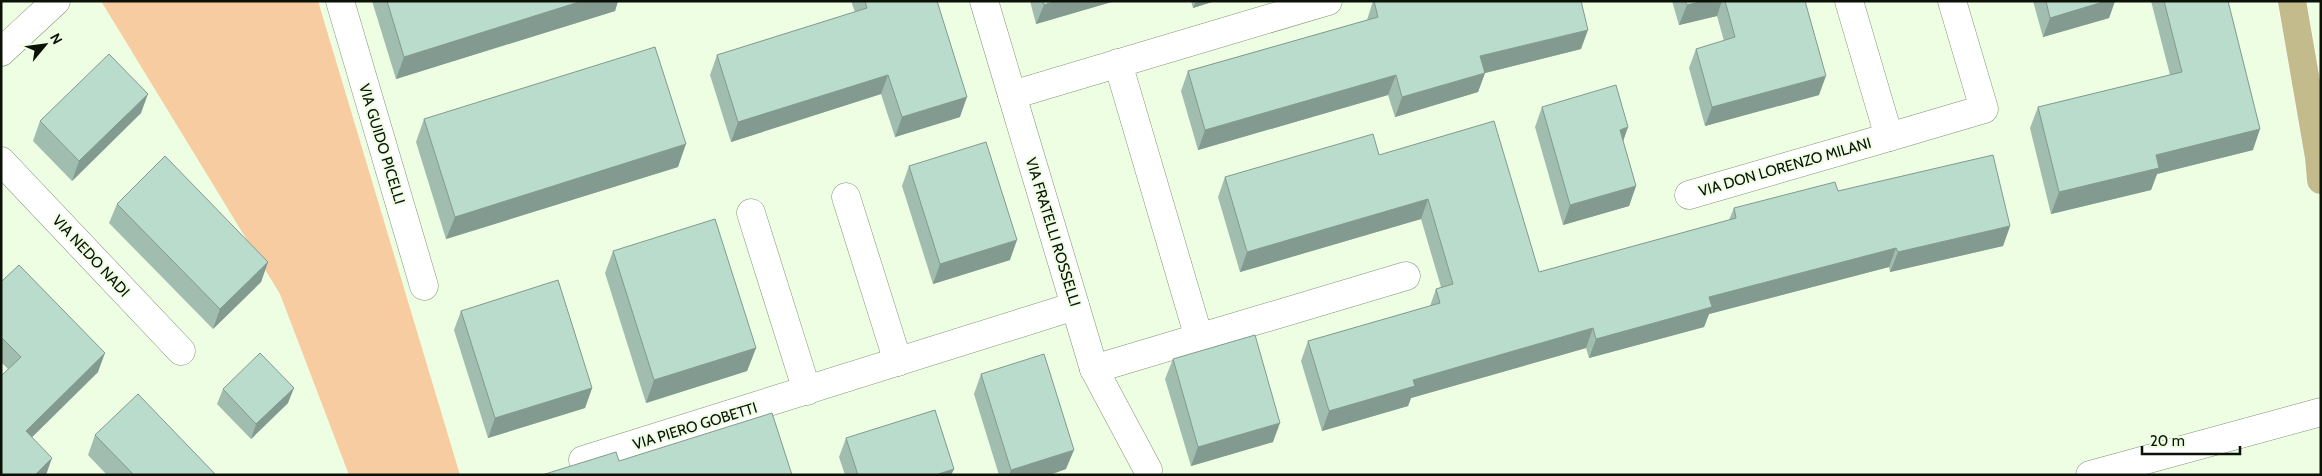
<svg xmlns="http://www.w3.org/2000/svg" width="2322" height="476" viewBox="0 0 2322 476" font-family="Cabin,sans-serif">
	<rect width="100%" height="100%" fill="#edfee2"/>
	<!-- green -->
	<path fill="#f8cca1" d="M 101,1 L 318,1 L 460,475 L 349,475 L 280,294 Z"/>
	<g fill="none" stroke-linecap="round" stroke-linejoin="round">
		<defs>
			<g id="minor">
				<path d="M 340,1 L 424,286"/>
				<path d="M 984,1 L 1012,95 L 1328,1"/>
				<path d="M 1,52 L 56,1"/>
				<path d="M 1118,63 L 1199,338"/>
				<path d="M 1012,95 L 1094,369 L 1148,470"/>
				<path d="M 1889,137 L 1984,109 L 1952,1"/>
				<path d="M 1,161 L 181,351"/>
				<path d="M 1689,195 L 1889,137 L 1849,1"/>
				<path d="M 846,197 L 898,362"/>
				<path d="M 751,213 L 807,391"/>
				<path d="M 1094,369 L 1406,276"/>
				<path d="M 583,460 L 1075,306"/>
				<path d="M 2090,475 L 2321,412"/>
			</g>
			<path id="major" d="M 2292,1 L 2319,157 L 2321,180"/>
		</defs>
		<!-- minor casing -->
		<use href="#minor" stroke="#829178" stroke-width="29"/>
		<!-- major casing -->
		<use href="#major" stroke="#fff" stroke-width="29"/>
		<!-- minor -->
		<use href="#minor" stroke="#fff" stroke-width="28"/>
		<!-- major -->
		<use href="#major" stroke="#c3bb8b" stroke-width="28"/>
	</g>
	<!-- wall -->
	<g fill="#a0bdaf">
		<path d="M 372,1 L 618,1 L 615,11 L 396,79 Z"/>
		<path d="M 851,1 L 937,1 L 960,117 L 895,137 L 881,94 L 731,142 L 710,75 L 717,55 L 855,12 Z"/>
		<path d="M 1030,1 L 1115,1 L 1036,24 Z"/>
		<path d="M 1191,1 L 1215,1 L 1193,8 Z"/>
		<path d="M 1373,1 L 1581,49 L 1485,73 L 1478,92 L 1395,117 L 1388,95 L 1198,150 L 1181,91 L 1188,71 L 1367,20 Z"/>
		<path d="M 1672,1 L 1805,1 L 1819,95 L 1705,126 L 1689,68 L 1696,49 L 1724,41 L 1717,16 L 1679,25 Z"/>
		<path d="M 2033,1 L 2115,1 L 2109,18 L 2043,37 Z"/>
		<path d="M 2151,1 L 2228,1 L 2253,150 L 2157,174 L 2151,190 L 2051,214 L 2030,128 L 2038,107 L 2170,75 Z"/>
		<path d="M 1542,107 L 1628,127 L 1623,141 L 1636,186 L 1629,206 L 1563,225 L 1535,127 Z"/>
		<path d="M 141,113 L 72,181 L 33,141 L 40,121 Z"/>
		<path d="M 424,119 L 678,167 L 446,239 L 416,142 Z"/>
		<path d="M 1379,155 L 1539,272 L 1729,220 L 1734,208 L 1838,191 L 2010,226 L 2003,246 L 1890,272 L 1889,267 L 1709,314 L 1704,327 L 1589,358 L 1586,348 L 1411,398 L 1408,406 L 1322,431 L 1301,361 L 1308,341 L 1430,306 L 1436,289 L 1441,287 L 1421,219 L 1240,272 L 1218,197 L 1225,177 Z"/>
		<path d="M 909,166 L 1010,260 L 933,284 L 902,186 Z"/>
		<path d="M 117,204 L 268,262 L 261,282 L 213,329 L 109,223 Z"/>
		<path d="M 613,251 L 756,348 L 747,371 L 646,403 L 605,273 Z"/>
		<path d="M 1,282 L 98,372 L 32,437 L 1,475 L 8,369 L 1,362 Z"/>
		<path d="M 461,311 L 592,388 L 585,408 L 488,438 L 454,330 Z"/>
		<path d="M 1173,359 L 1273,442 L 1191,466 L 1165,379 Z"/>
		<path d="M 981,374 L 1066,469 L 1049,475 L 999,475 L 974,394 Z"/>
		<path d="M 223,389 L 288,403 L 251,439 L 217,404 Z"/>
		<path d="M 95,435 L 216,475 L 107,475 L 88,455 Z"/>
		<path d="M 846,438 L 954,469 L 951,475 L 845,475 L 839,457 Z"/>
	</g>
	<!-- shaded-wall -->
	<g fill="#829a8f">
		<path d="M 582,1 L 618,1 L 615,11 L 396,79 L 404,57 Z"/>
		<path d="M 1055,1 L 1115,1 L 1036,24 L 1044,5 Z"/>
		<path d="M 1196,1 L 1215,1 L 1193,8 Z"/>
		<path d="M 1703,1 L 1722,1 L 1717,16 L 1679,25 L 1687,5 Z"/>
		<path d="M 2106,1 L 2115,1 L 2109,18 L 2043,37 L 2050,18 Z"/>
		<path d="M 1588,30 L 1581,49 L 1485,73 L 1478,92 L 1395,117 L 1402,97 L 1480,56 Z"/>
		<path d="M 888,75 L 881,94 L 731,142 L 738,122 Z"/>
		<path d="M 1396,75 L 1388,95 L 1198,150 L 1205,130 Z"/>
		<path d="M 1826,76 L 1819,95 L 1705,126 L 1712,107 Z"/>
		<path d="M 148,94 L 141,113 L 72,181 L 79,161 Z"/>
		<path d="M 967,97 L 960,117 L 895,137 L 902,117 Z"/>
		<path d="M 1628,127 L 1621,147 L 1620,130 Z"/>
		<path d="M 2260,129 L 2253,150 L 2157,174 L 2151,190 L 2051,214 L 2059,192 L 2156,155 Z"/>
		<path d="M 686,144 L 678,167 L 446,239 L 455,217 Z"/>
		<path d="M 1636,186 L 1629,206 L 1563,225 L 1570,205 Z"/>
		<path d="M 1428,199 L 1421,219 L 1240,272 L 1247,252 Z"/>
		<path d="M 2010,226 L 2003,246 L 1890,272 L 1898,252 Z"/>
		<path d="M 1017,240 L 1010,260 L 933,284 L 940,264 Z"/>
		<path d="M 1896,248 L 1889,267 L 1709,314 L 1704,327 L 1589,358 L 1596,339 L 1709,297 Z"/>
		<path d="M 268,262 L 261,282 L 213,329 L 220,309 Z"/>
		<path d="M 1593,328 L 1586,348 L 1411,398 L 1408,406 L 1322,431 L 1329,411 L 1413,380 Z"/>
		<path d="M 756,348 L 747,371 L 646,403 L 654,380 Z"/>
		<path d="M 105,353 L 98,372 L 19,450 L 26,431 Z"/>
		<path d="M 294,388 L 288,403 L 251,439 L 256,424 Z"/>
		<path d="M 592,388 L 585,408 L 488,438 L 495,418 Z"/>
		<path d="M 1280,423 L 1273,442 L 1191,466 L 1198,447 Z"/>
		<path d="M 1074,450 L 1066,469 L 1049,475 L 1009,475 L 1011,470 Z"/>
		<path d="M 52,458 L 46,475 L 35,475 Z"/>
		<path d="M 954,469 L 951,475 L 935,475 Z"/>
	</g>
	<!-- building -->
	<g fill="#badccc" stroke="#829a8f">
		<path d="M 387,1 L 582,1 L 404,57 Z"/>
		<path d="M 865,1 L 937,1 L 967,97 L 902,117 L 888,75 L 738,122 L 717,55 L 867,8 Z"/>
		<path d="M 1043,1 L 1055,1 L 1044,5 Z"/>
		<path d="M 1374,1 L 1581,1 L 1588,30 L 1480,56 L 1485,73 L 1402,97 L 1396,75 L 1205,130 L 1188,71 L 1378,17 Z"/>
		<path d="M 1685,1 L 1703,1 L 1687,5 Z"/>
		<path d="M 1725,1 L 1805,1 L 1826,76 L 1712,107 L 1696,49 L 1735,37 Z"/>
		<path d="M 2046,1 L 2106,1 L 2050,18 Z"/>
		<path d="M 2164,1 L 2228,1 L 2260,129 L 2156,155 L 2159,168 L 2059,192 L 2038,107 L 2182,72 Z"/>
		<path d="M 655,47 L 686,144 L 455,217 L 424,119 Z"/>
		<path d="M 109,54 L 148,94 L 79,161 L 40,121 Z"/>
		<path d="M 1616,85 L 1628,127 L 1620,130 L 1636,186 L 1570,205 L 1542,107 Z"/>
		<path d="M 1494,121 L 1539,272 L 1736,218 L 1734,208 L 1835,182 L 1838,191 L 1993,155 L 2010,226 L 1898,252 L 1896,248 L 1709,297 L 1712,307 L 1596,339 L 1593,328 L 1413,380 L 1415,386 L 1329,411 L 1308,341 L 1440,303 L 1436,289 L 1453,284 L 1428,199 L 1247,252 L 1225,177 L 1373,134 L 1379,155 Z"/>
		<path d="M 986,142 L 1017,240 L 940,264 L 909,166 Z"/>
		<path d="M 165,156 L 268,262 L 220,309 L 117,204 Z"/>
		<path d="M 715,219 L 756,348 L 654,380 L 613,251 Z"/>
		<path d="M 19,265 L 105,353 L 26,431 L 52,458 L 35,475 L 1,475 L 1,376 L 21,357 L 1,337 L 1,282 Z"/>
		<path d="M 558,280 L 592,388 L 495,418 L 461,311 Z"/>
		<path d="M 1255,335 L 1280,423 L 1198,447 L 1173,359 Z"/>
		<path d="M 260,353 L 294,388 L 256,424 L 223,389 Z"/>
		<path d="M 1044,354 L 1074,450 L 1011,470 L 981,374 Z"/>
		<path d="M 138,394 L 216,475 L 134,475 L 95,435 Z"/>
		<path d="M 935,410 L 954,469 L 935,475 L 858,475 L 846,438 Z"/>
		<path d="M 772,413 L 792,475 L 542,475 L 616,452 L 619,461 Z"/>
	</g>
	<g text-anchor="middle" stroke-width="4" stroke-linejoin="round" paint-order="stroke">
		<!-- street labels -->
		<g font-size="15" fill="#0c1108" stroke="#edfee2">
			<text transform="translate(382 144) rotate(73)" y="5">VIA GUIDO PICELLI</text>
			<text transform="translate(1785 167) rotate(-16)" y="5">VIA DON LORENZO MILANI</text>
			<text transform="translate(1053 232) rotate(73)" y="5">VIA FRATELLI ROSSELLI</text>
			<text transform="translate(91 256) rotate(47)" y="5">VIA NEDO NADI</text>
			<text transform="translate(695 426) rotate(-17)" y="5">VIA PIERO GOBETTI</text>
		</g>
	</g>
	<!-- border -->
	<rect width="2322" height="476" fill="none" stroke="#0c1108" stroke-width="5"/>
	<!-- north arrow -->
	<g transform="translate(45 45) rotate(61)" stroke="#edfee2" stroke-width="4" paint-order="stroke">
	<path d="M0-4L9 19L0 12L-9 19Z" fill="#0c1108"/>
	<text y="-8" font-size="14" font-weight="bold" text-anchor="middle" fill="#0c1108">N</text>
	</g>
	<!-- scale -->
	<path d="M2142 446v8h98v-8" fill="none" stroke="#0c1108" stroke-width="2.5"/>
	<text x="2150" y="446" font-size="15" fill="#0c1108" stroke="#edfee2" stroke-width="4" paint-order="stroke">20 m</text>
</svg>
